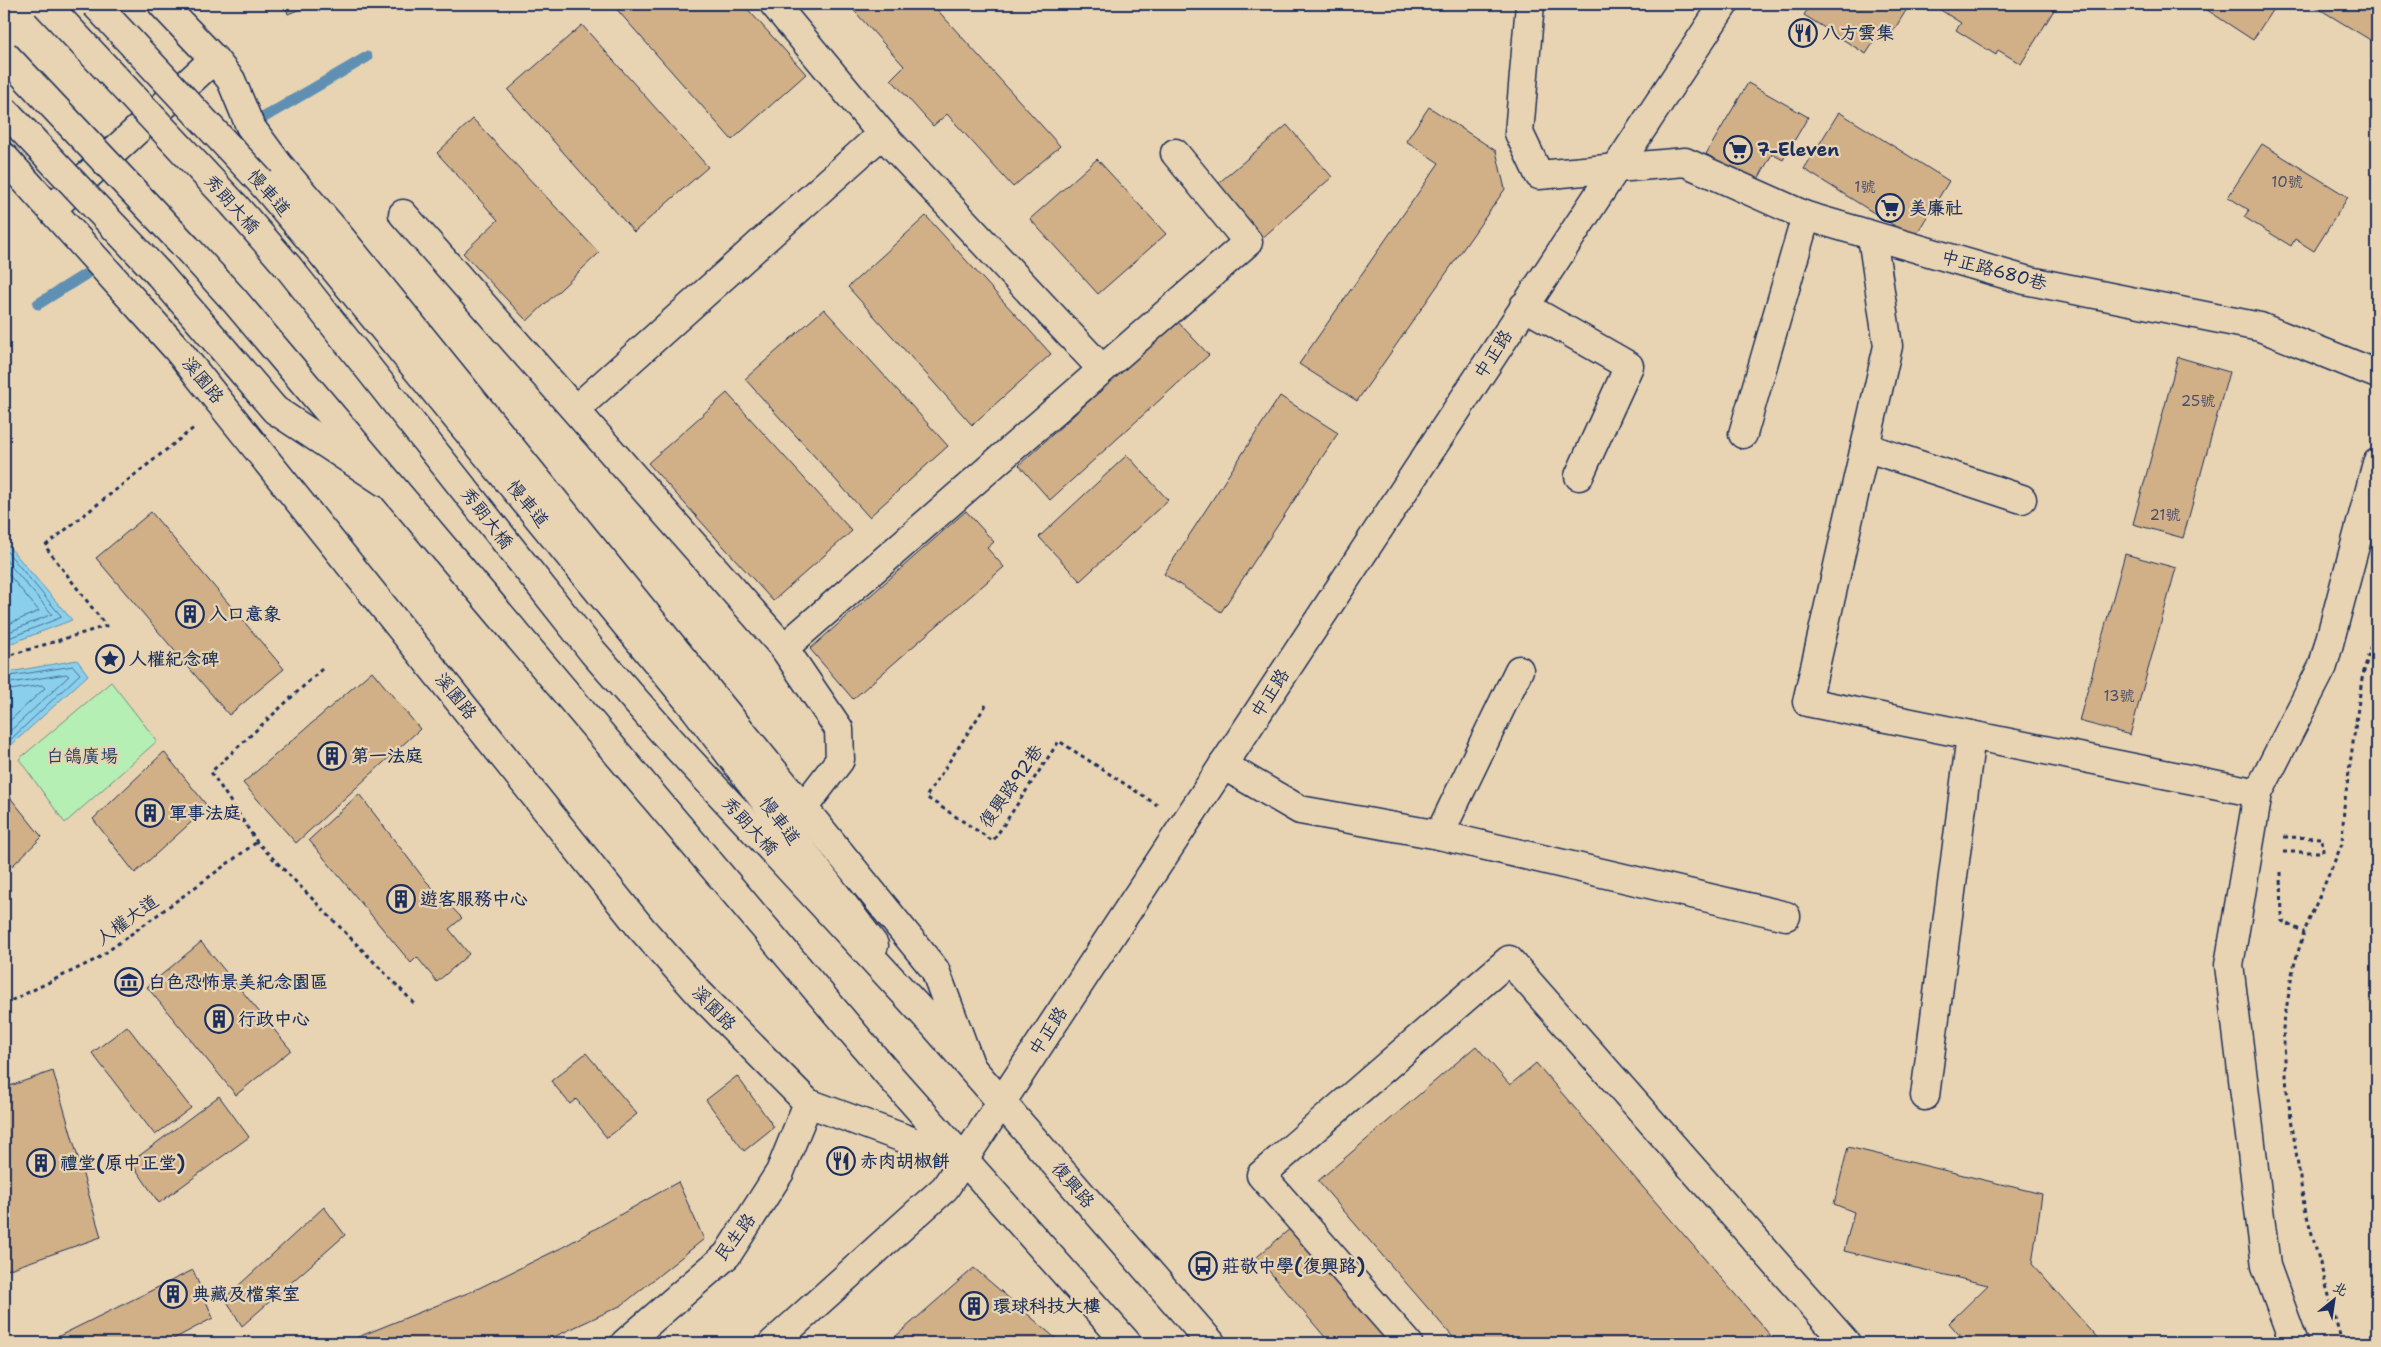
<svg xmlns="http://www.w3.org/2000/svg" width="2381" height="1347" viewBox="0 0 2381 1347" font-family="'Shantell Sans','LXGW WenKai TC',sans-serif">
	<rect width="100%" height="100%" fill="#e8d4b2"/>
	<filter id="ink" filterUnits="userSpaceOnUse"><feTurbulence type="fractalNoise" baseFrequency=".02" numOctaves="2"/><feDisplacementMap in="SourceGraphic" scale="10" xChannelSelector="R" yChannelSelector="G"/><feConvolveMatrix kernelMatrix="1 2 1 2 8 2 1 2 1" color-interpolation-filters="sRGB"/></filter>
	<g filter="url(#ink)">
		<!-- green -->
		<path fill="#b6efb3" stroke="#688f88" d="M 111,682 L 157,741 L 65,823 L 19,759 Z"/>
		<!-- water -->
		<g fill="#8ad0ec" stroke="#5e90b3">
			<path d="M 4,541 L 72,620 L 4,646 Z"/>
			<path d="M 77,660 L 88,675 L 8,748 L 4,742 L 4,673 Z"/>
		</g>
		<g fill="none" stroke-linecap="round" stroke-linejoin="round">
			<!-- shore -->
			<g stroke="#476f97" stroke-width="1">
				<path d="M 4,548 L 62,617 L 4,640"/>
				<path d="M 4,558 L 52,614 L 4,634"/>
				<path d="M 4,569 L 39,611 L 4,626"/>
				<path d="M 4,677 L 73,666 L 80,674 L 10,740 L 4,740"/>
				<path d="M 4,684 L 66,674 L 69,676 L 8,733 L 4,734"/>
				<path d="M 4,691 L 42,685 L 45,688 L 4,726"/>
			</g>
			<!-- stream -->
			<g stroke="#5e90b3" stroke-width="11">
				<path d="M 261,119 L 367,57"/>
				<path d="M 38,304 L 86,274"/>
			</g>
		</g>
		<!-- building -->
		<g fill="#d1b087" stroke="#1b2f5e">
			<path d="M 285,4 L 312,4 L 288,14 Z"/>
			<path d="M 612,4 L 743,4 L 806,74 L 732,140 Z"/>
			<path d="M 848,4 L 932,4 L 1060,146 L 1013,187 L 947,114 L 933,126 L 891,79 L 904,66 Z"/>
			<path d="M 1811,4 L 1910,4 L 1886,43 L 1877,37 L 1866,54 L 1804,15 Z"/>
			<path d="M 1938,4 L 2042,4 L 2054,10 L 2021,64 L 1998,50 L 1996,55 L 1956,30 L 1961,23 L 1936,7 Z"/>
			<path d="M 2198,4 L 2276,4 L 2253,40 Z"/>
			<path d="M 2311,4 L 2377,4 L 2377,44 Z"/>
			<path d="M 582,25 L 708,167 L 634,232 L 508,90 Z"/>
			<path d="M 1748,83 L 1808,117 L 1783,160 L 1772,154 L 1756,183 L 1706,154 Z"/>
			<path d="M 1429,107 L 1496,151 L 1505,189 L 1357,401 L 1299,364 L 1439,163 L 1406,141 Z"/>
			<path d="M 1839,112 L 1949,181 L 1914,238 L 1804,169 Z"/>
			<path d="M 473,119 L 599,253 L 527,321 L 463,253 L 498,220 L 437,153 Z"/>
			<path d="M 1287,125 L 1332,177 L 1261,239 L 1215,186 Z"/>
			<path d="M 2262,144 L 2348,197 L 2314,251 L 2295,239 L 2291,246 L 2244,217 L 2249,210 L 2228,197 Z"/>
			<path d="M 1097,159 L 1166,234 L 1098,294 L 1030,219 Z"/>
			<path d="M 926,216 L 1051,354 L 972,425 L 848,287 Z"/>
			<path d="M 824,309 L 948,446 L 869,517 L 745,379 Z"/>
			<path d="M 1177,321 L 1209,355 L 1050,500 L 1019,465 Z"/>
			<path d="M 2178,357 L 2229,372 L 2183,538 L 2133,524 Z"/>
			<path d="M 727,393 L 852,531 L 773,601 L 648,463 Z"/>
			<path d="M 1280,396 L 1338,433 L 1221,612 L 1164,574 Z"/>
			<path d="M 1127,455 L 1168,500 L 1080,581 L 1039,537 Z"/>
			<path d="M 966,511 L 994,542 L 987,548 L 1004,567 L 853,699 L 810,649 Z"/>
			<path d="M 151,512 L 284,669 L 229,715 L 96,558 Z"/>
			<path d="M 2125,554 L 2176,568 L 2130,735 L 2079,721 Z"/>
			<path d="M 372,671 L 420,729 L 296,843 L 243,783 Z"/>
			<path d="M 164,752 L 208,807 L 135,873 L 93,819 Z"/>
			<path d="M 4,790 L 42,837 L 12,866 L 4,857 Z"/>
			<path d="M 359,794 L 425,880 L 462,918 L 449,929 L 469,954 L 437,982 L 417,957 L 411,963 L 309,840 Z"/>
			<path d="M 201,942 L 291,1050 L 236,1095 L 147,987 Z"/>
			<path d="M 127,1026 L 191,1108 L 155,1135 L 92,1053 Z"/>
			<path d="M 1476,1046 L 1510,1085 L 1536,1063 L 1777,1343 L 1458,1343 L 1318,1181 Z"/>
			<path d="M 586,1053 L 637,1114 L 607,1138 L 576,1099 L 570,1104 L 551,1081 Z"/>
			<path d="M 53,1071 L 101,1237 L 4,1271 L 4,1088 Z"/>
			<path d="M 737,1076 L 774,1127 L 744,1151 L 706,1100 Z"/>
			<path d="M 219,1096 L 249,1137 L 159,1203 L 131,1162 Z"/>
			<path d="M 1848,1147 L 2042,1194 L 2032,1264 L 2102,1343 L 1966,1343 L 1949,1323 L 1988,1285 L 1844,1251 L 1854,1212 L 1834,1204 Z"/>
			<path d="M 678,1182 L 704,1239 L 622,1305 L 541,1343 L 343,1343 L 475,1290 L 563,1247 Z"/>
			<path d="M 324,1207 L 345,1235 L 242,1326 L 225,1298 Z"/>
			<path d="M 1292,1227 L 1389,1343 L 1330,1343 L 1257,1257 Z"/>
			<path d="M 974,1268 L 1061,1343 L 888,1343 Z"/>
			<path d="M 193,1270 L 213,1318 L 166,1343 L 45,1343 Z"/>
		</g>
		<g fill="none" stroke-linecap="round" stroke-linejoin="round">
			<defs>
				<g id="minor">
					<path d="M 162,4 L 214,59 L 231,80 L 250,126 L 278,164 L 332,227 L 935,970 L 971,1067"/>
					<path d="M 1530,4 L 1519,133 L 1539,175 L 1685,162 L 1806,216 L 2025,280 L 2260,327 L 2377,374"/>
					<path d="M 882,134 L 1102,369"/>
					<path d="M 4,157 L 177,349 L 641,928 L 699,993 L 808,1103 L 963,1160"/>
					<path d="M 261,182 L 319,250 L 696,710 L 874,945"/>
					<path d="M 58,203 L 214,59"/>
					<path d="M 403,214 L 784,648 L 839,729 L 840,760 L 803,808"/>
					<path d="M 1872,236 L 1888,346 L 1807,702 L 2258,793"/>
					<path d="M 159,274 L 275,410 L 384,482"/>
					<path d="M 1524,306 L 1629,366 L 1579,476"/>
					<path d="M 576,409 L 882,134 L 774,4"/>
					<path d="M 1743,434 L 1806,216"/>
					<path d="M 1865,447 L 2022,499"/>
					<path d="M 784,648 L 1248,242 L 1175,153"/>
					<path d="M 1223,765 L 1300,810 L 1439,835 L 1786,916"/>
					<path d="M 1439,835 L 1519,670"/>
					<path d="M 1925,1096 L 1971,735"/>
					<path d="M 625,1343 L 727,1255 L 780,1172 L 808,1103"/>
					<path d="M 773,1343 L 945,1188 L 1724,4"/>
					<path d="M 1408,1343 L 1261,1175 L 1509,960 L 1846,1343"/>
					<path d="M 2294,1343 L 2266,1266 L 2229,965 L 2258,793 L 2323,666 L 2377,463"/>
				</g>
				<g id="major">
					<path d="M 235,206 L 289,268 L 593,652 L 663,732 L 935,1026 L 1211,1343"/>
					<path d="M 187,248 L 235,301 L 888,1074 L 1127,1343"/>
				</g>
			</defs>
			<!-- minor casing -->
			<use href="#minor" stroke="#1b2f5e" stroke-width="31"/>
			<!-- major casing -->
			<use href="#major" stroke="#1b2f5e" stroke-width="31"/>
			<!-- path -->
			<g stroke="#1b2f5e" stroke-width="3" stroke-dasharray="4 4" stroke-linecap="butt">
				<path d="M 4,657 L 106,626 L 45,546 L 195,427"/>
				<path d="M 322,669 L 211,772 L 257,842 L 414,1003"/>
				<path d="M 986,705 L 926,797 L 993,841 L 1059,741 L 1157,805"/>
				<path d="M 2283,852 L 2323,852 L 2322,838 L 2284,837"/>
				<path d="M 2281,872 L 2282,921 L 2304,932"/>
				<path d="M 4,1004 L 97,959 L 257,842"/>
				<path d="M 2342,1343 L 2304,1205 L 2287,1091 L 2283,1028 L 2293,969 L 2304,932 L 2342,844 L 2344,807 L 2362,679 L 2377,622"/>
			</g>
			<!-- minor -->
			<use href="#minor" stroke="#e8d4b2" stroke-width="28"/>
			<!-- major -->
			<use href="#major" stroke="#e8d4b2" stroke-width="28"/>
			<defs>
				<g id="minor-bridge">
					<path d="M 95,4 L 261,182"/>
					<path d="M 4,110 L 159,274"/>
				</g>
				<g id="major-bridge">
					<path d="M 46,4 L 235,206"/>
					<path d="M 4,54 L 187,248"/>
				</g>
			</defs>
			<!-- minor-bridge casing -->
			<use href="#minor-bridge" stroke="#1b2f5e" stroke-width="31" stroke-linecap="butt"/>
			<!-- major-bridge casing -->
			<use href="#major-bridge" stroke="#1b2f5e" stroke-width="31" stroke-linecap="butt"/>
			<!-- minor-bridge -->
			<use href="#minor-bridge" stroke="#e8d4b2" stroke-width="28"/>
			<!-- major-bridge -->
			<use href="#major-bridge" stroke="#e8d4b2" stroke-width="28"/>
		</g>
	</g>
	<!-- icons -->
	<defs>
		<symbol id="restaurant-ring" viewBox="-11 -11 22 22"><circle r="9.5" fill="#e8d4b2" stroke="#1b2f5e" stroke-width="1.5"/><path d="M-5-6h1v4h1v-4h1v4h1v-4h1v5L-1.5 .5V6h-2V.5L-5-1ZM5-6V6H3V1.5H1.5Q1.5-4 5-6Z" fill="#1b2f5e"/></symbol>
		<symbol id="supermarket-ring" viewBox="-11 -11 22 22"><circle r="9.5" fill="#e8d4b2" stroke="#1b2f5e" stroke-width="1.5"/><path d="M-6-5.5h2.5l.6 2H6L4.5 2H-2.5L-4.4-4H-6ZM-1.5 3.2a1.3 1.3 0 1 0 .1 0ZM3 3.2a1.3 1.3 0 1 0 .1 0Z" fill="#1b2f5e"/></symbol>
		<symbol id="building-ring" viewBox="-11 -11 22 22"><circle r="9.5" fill="#e8d4b2" stroke="#1b2f5e" stroke-width="1.5"/><path d="M-4-6H4V6H1V3H-1V6H-4ZM-2.5-4.3h1.7v1.8h-1.7ZM.8-4.3h1.7v1.8H.8ZM-2.5-1h1.7V.8h-1.7ZM.8-1h1.7V.8H.8Z" fill="#1b2f5e"/></symbol>
		<symbol id="sight-ring" viewBox="-11 -11 22 22"><circle r="9.5" fill="#e8d4b2" stroke="#1b2f5e" stroke-width="1.5"/><path d="M0-6L1.8-2.2L6-1.7L2.9 1.2L3.7 5.4L0 3.3L-3.7 5.4L-2.9 1.2L-6-1.7L-1.8-2.2Z" fill="#1b2f5e"/></symbol>
		<symbol id="museum-ring" viewBox="-11 -11 22 22"><circle r="9.5" fill="#e8d4b2" stroke="#1b2f5e" stroke-width="1.5"/><path d="M0-6L6-3V-2H-6V-3ZM-5-1h2V3h-2ZM-1-1h2V3h-2ZM3-1h2V3H3ZM-6 4H6V6H-6Z" fill="#1b2f5e"/></symbol>
		<symbol id="bus-ring" viewBox="-11 -11 22 22"><circle r="9.5" fill="#e8d4b2" stroke="#1b2f5e" stroke-width="1.5"/><path d="M-5-6H5V4H4V6H2V4H-2V6H-4V4H-5ZM-3.5-4V0h7V-4ZM-3.5 1.2v1.5H-2V1.2ZM2 1.2v1.5H3.5V1.2Z" fill="#1b2f5e"/></symbol>
	</defs>
	<g fill-rule="evenodd">
		<use href="#restaurant-ring" x="1787" y="17" width="32" height="32"/>
		<use href="#supermarket-ring" x="1722" y="134" width="32" height="32"/>
		<use href="#supermarket-ring" x="1874" y="192" width="32" height="32"/>
		<use href="#building-ring" x="174" y="598" width="32" height="32"/>
		<use href="#sight-ring" x="94" y="643" width="32" height="32"/>
		<use href="#building-ring" x="316" y="740" width="32" height="32"/>
		<use href="#building-ring" x="134" y="797" width="32" height="32"/>
		<use href="#building-ring" x="385" y="883" width="32" height="32"/>
		<use href="#museum-ring" x="113" y="966" width="32" height="32"/>
		<use href="#building-ring" x="203" y="1003" width="32" height="32"/>
		<use href="#restaurant-ring" x="825" y="1145" width="32" height="32"/>
		<use href="#building-ring" x="25" y="1147" width="32" height="32"/>
		<use href="#bus-ring" x="1187" y="1250" width="32" height="32"/>
		<use href="#building-ring" x="157" y="1278" width="32" height="32"/>
		<use href="#building-ring" x="958" y="1290" width="32" height="32"/>
	</g>
	<g text-anchor="middle" stroke-width="4.5" stroke-linejoin="round" paint-order="stroke">
		<!-- number labels -->
		<g font-size="15" fill="#484f68">
			<text x="2287" y="187">10號</text>
			<text x="1865" y="192">1號</text>
			<text x="2198" y="406">25號</text>
			<text x="2165" y="520">21號</text>
			<text x="2119" y="701">13號</text>
		</g>
		<!-- poi labels -->
		<g font-size="18" font-weight="bold" fill="#1b2f5e" stroke="#e8d4b2" text-anchor="start">
			<text x="1822" y="39">八方雲集</text>
			<text x="1757" y="156">7-Eleven</text>
			<text x="1909" y="214">美廉社</text>
			<text x="209" y="620">入口意象</text>
			<text x="129" y="665">人權紀念碑</text>
			<text x="351" y="762">第一法庭</text>
			<text x="169" y="819">軍事法庭</text>
			<text x="420" y="905">遊客服務中心</text>
			<text x="148" y="988">白色恐怖景美紀念園區</text>
			<text x="238" y="1025">行政中心</text>
			<text x="860" y="1167">赤肉胡椒餅</text>
			<text x="60" y="1169">禮堂(原中正堂)</text>
			<text x="1222" y="1272">莊敬中學(復興路)</text>
			<text x="192" y="1300">典藏及檔案室</text>
			<text x="993" y="1312">環球科技大樓</text>
		</g>
		<!-- street labels -->
		<g font-size="18" fill="#1b2f5e" stroke="#e8d4b2">
			<text transform="translate(269 193) rotate(49)" y="6">慢車道</text>
			<text transform="translate(232 204) rotate(48)" y="6">秀朗大橋</text>
			<text transform="translate(1994 270) rotate(15)" y="6">中正路680巷</text>
			<text transform="translate(1493 354) rotate(-57)" y="6">中正路</text>
			<text transform="translate(203 380) rotate(51)" y="6">溪園路</text>
			<text transform="translate(528 504) rotate(51)" y="6">慢車道</text>
			<text transform="translate(487 518) rotate(52)" y="6">秀朗大橋</text>
			<text transform="translate(1270 693) rotate(-57)" y="6">中正路</text>
			<text transform="translate(456 696) rotate(51)" y="6">溪園路</text>
			<text transform="translate(1011 786) rotate(-55)" y="6">復興路92巷</text>
			<text transform="translate(780 821) rotate(53)" y="6">慢車道</text>
			<text transform="translate(750 826) rotate(47)" y="6">秀朗大橋</text>
			<text transform="translate(127 920) rotate(-36)" y="6">人權大道</text>
			<text transform="translate(714 1008) rotate(46)" y="6">溪園路</text>
			<text transform="translate(1048 1031) rotate(-57)" y="6">中正路</text>
			<text transform="translate(1073 1185) rotate(49)" y="6">復興路</text>
			<text transform="translate(735 1237) rotate(-53)" y="6">民生路</text>
		</g>
		<!-- park labels -->
		<g font-size="18" fill="#2a4266" stroke="#e8d4b2">
			<text x="82" y="762">白鴿廣場</text>
		</g>
	</g>
	<!-- margin -->
	<rect width="2381" height="1347" fill="none" stroke="#e8d4b2" stroke-width="20"/>
	<rect x="10" y="10" width="2361" height="1327" fill="none" stroke="#1b2f5e" stroke-width="2" filter="url(#ink)"/>
	<!-- north arrow -->
	<g transform="translate(2334 1300) rotate(30)" stroke="#e8d4b2" stroke-width="4" paint-order="stroke">
	<path d="M0-4L9 19L0 12L-9 19Z" fill="#1b2f5e"/>
	<text y="-8" font-size="14" font-weight="bold" text-anchor="middle" fill="#1b2f5e">北</text>
	</g>
</svg>
